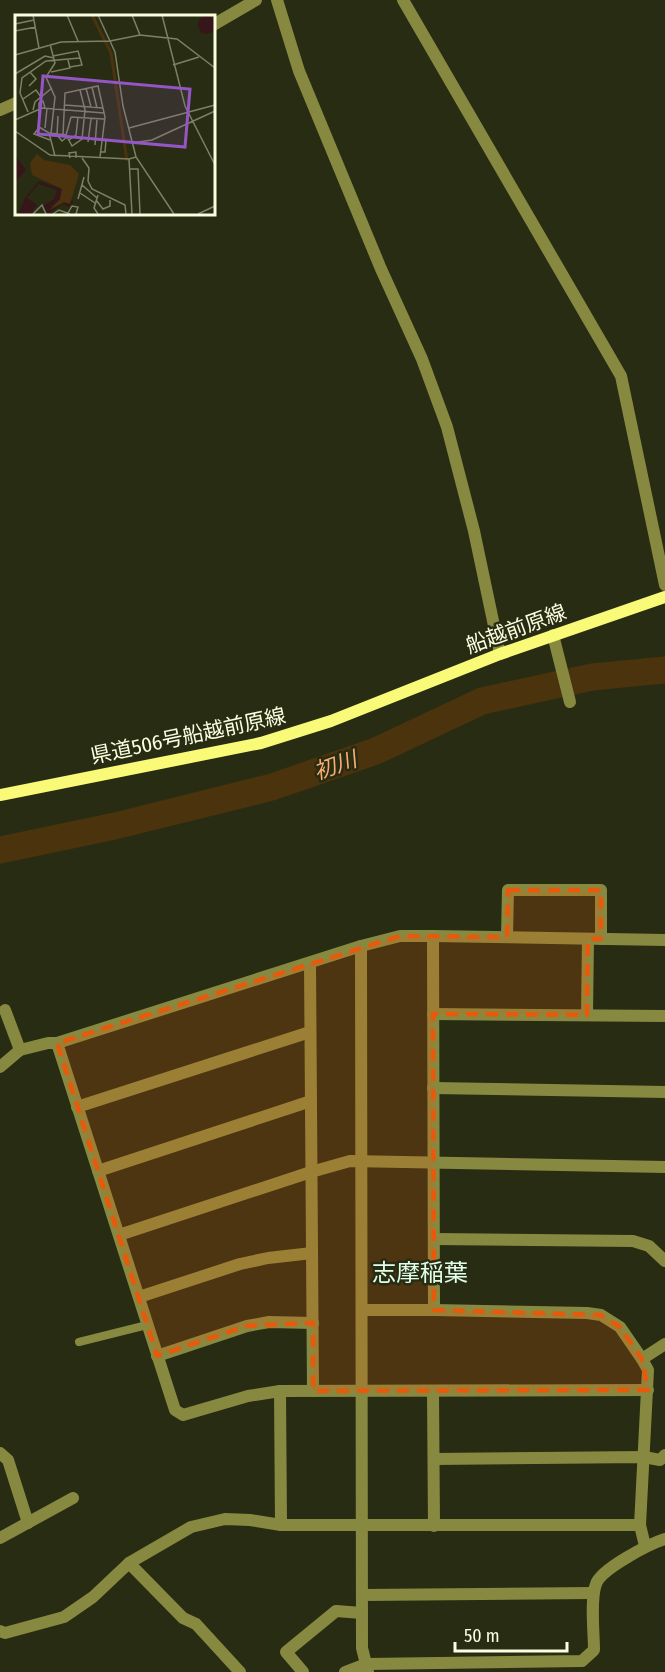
<svg xmlns="http://www.w3.org/2000/svg" width="665" height="1672" viewBox="0 0 665 1672" font-family="'Fira Sans Condensed','Noto Sans JP',sans-serif">
	<rect width="100%" height="100%" fill="#282c13"/>
	<g fill="none" stroke-linecap="round" stroke-linejoin="round">
		<!-- river -->
		<path stroke="#4a330d" stroke-width="27" d="M 0,850 L 115,826 L 272,787 L 376,751 L 482,701 L 592,677 L 665,670"/>
		<!-- service -->
		<path stroke="#888940" stroke-width="8" d="M 79,1342 L 147,1325"/>
		<!-- minor -->
		<g stroke="#888940" stroke-width="12">
			<path d="M 277,0 L 299,71 L 381,269 L 422,359 L 447,427 L 474,531 L 500,654"/>
			<path d="M 403,0 L 621,376 L 665,585"/>
			<path d="M 213,25 L 256,0"/>
			<path d="M 0,110 L 16,103"/>
			<path d="M 553,635 L 570,702"/>
			<path d="M 433,936 L 434,1310"/>
			<path d="M 507,937 L 508,890 L 601,890 L 601,939"/>
			<path d="M 361,946 L 362,1648 L 368,1672"/>
			<path d="M 310,963 L 313,1391"/>
			<path d="M 5,1010 L 20,1050 L 48,1043 L 57,1043"/>
			<path d="M 433,1014 L 665,1016"/>
			<path d="M 587,1015 L 588,939"/>
			<path d="M 0,1067 L 20,1050"/>
			<path d="M 433,1088 L 665,1092"/>
			<path d="M 77,1107 L 310,1032"/>
			<path d="M 98,1171 L 311,1101"/>
			<path d="M 119,1235 L 311,1172 L 350,1161 L 665,1167"/>
			<path d="M 434,1239 L 633,1241 L 649,1246 L 665,1261"/>
			<path d="M 139,1297 L 240,1264 L 268,1258 L 312,1253"/>
			<path d="M 362,1310 L 434,1310 L 587,1313 L 601,1315 L 620,1327 L 642,1359"/>
			<path d="M 157,1356 L 247,1326 L 269,1322 L 313,1323"/>
			<path d="M 648,1390 L 280,1391 L 248,1396 L 183,1415 L 175,1410 L 57,1043 L 361,946 L 400,936 L 433,936 L 665,940"/>
			<path d="M 280,1391 L 281,1525"/>
			<path d="M 433,1392 L 434,1526"/>
			<path d="M 0,1453 L 8,1460 L 28,1523"/>
			<path d="M 434,1459 L 644,1457 L 660,1460 L 665,1455"/>
			<path d="M 0,1538 L 73,1498"/>
			<path d="M 645,1546 L 640,1525 L 648,1370 L 642,1359 L 665,1344"/>
			<path d="M 129,1563 L 183,1618 L 196,1624 L 240,1672"/>
			<path d="M 362,1595 L 593,1593"/>
			<path d="M 0,1631 L 5,1633 L 64,1617 L 93,1597 L 129,1563 L 191,1527 L 225,1519 L 250,1520 L 281,1525 L 640,1525"/>
			<path d="M 303,1672 L 286,1652 L 336,1611 L 362,1613"/>
			<path d="M 345,1672 L 366,1664 L 582,1661 L 594,1650 C 594,1633 590,1599 596,1584 C 601,1569 649,1544 665,1539"/>
		</g>
		<!-- secondary -->
		<path stroke="#fafa79" stroke-width="12" d="M 0,795 L 261,743 L 331,721 L 500,654 L 665,597"/>
	</g>
	<!-- marked area -->
	<path fill="#e8590c" fill-opacity="0.2" stroke="#e8590c" stroke-width="4.5" stroke-dasharray="12 8" stroke-linejoin="round" d="M 508,890 L 601,890 L 601,939 L 588,939 L 587,1015 L 433,1014 L 434,1310 L 601,1315 L 620,1327 L 642,1359 L 648,1390 L 313,1391 L 313,1323 L 247,1326 L 157,1356 L 57,1043 L 400,936 L 507,937 Z"/>
	<g text-anchor="middle" stroke-width="5" stroke-linejoin="round" paint-order="stroke">
		<!-- street labels -->
		<g font-size="21" fill="#fbfedf" stroke="#282c13">
			<text transform="translate(516 629) rotate(-20)" y="7">船越前原線</text>
			<text transform="translate(188 736) rotate(-12)" y="7">県道506号船越前原線</text>
		</g>
		<!-- water labels -->
		<g font-size="22" font-style="italic" fill="#faad71" stroke="#282c13">
			<text transform="translate(335 765) rotate(-19)" y="8">初川</text>
		</g>
		<!-- quarter labels -->
		<g font-size="24" fill="#e1feeb" stroke="#282c13">
			<text x="420" y="1281">志摩稲葉</text>
		</g>
	</g>
	<!-- overview -->
	<g transform="translate(15 15)">
		<rect width="200" height="200" fill="#282c13"/>
		<path d="M183 10a9 9 0 1 1 18 0a9 9 0 1 1-18 0ZM 1,141 L 11,155 L 0,167 L 0,141 ZM 24,166 L 47,174 L 45,184 L 35,193 L 58,185 L 57,189 L 54,192 L 48,189 L 33,199 L 28,191 L 39,184 L 42,175 L 23,169 L 12,183 L 22,190 L 16,199 L 3,199 L 10,183 Z" fill="#361618"/>
		<path d="M 22,139 L 29,145 L 55,150 L 64,159 L 55,189 L 49,187 L 35,195 L 45,184 L 47,174 L 17,160 L 15,148 Z" fill="#4a330d"/>
		<path fill="none" stroke="#4a330d" stroke-width="3" d="M 77,0 L 96,38 L 112,146"/>
		<path fill="none" stroke="#7c8065" stroke-width="1.5" d="M 18,0 L 24,33M 52,0 L 63,26M 83,0 L 100,37 L 108,91 L 121,142 L 159,199M 117,0 L 125,20 L 162,24 L 200,53M 147,0 L 170,91 L 200,150M 0,9 L 19,5M 0,16 L 21,12M 35,29 L 40,48 L 31,62 L 40,82 L 36,118M 0,40 L 46,27 L 95,26 L 125,20M 38,41 L 63,36 L 67,50 L 55,52M 158,50 L 184,42M 36,57 L 55,53 L 53,45M 0,59 L 30,41 L 39,43M 14,71 L 21,64 L 15,57M 77,72 L 82,93M 71,73 L 76,92M 8,84 L 21,75 L 26,82M 50,90 L 88,93M 30,93 L 28,86 L 24,88 L 24,112 L 34,118 L 51,120 L 57,131 L 67,124 L 70,95 L 65,75M 18,95 L 20,87 L 37,73M 13,97 L 5,78 L 7,63 L 31,46 L 65,43M 43,101 L 42,120 L 47,126 L 52,122M 56,102 L 89,104M 0,105 L 27,93 L 89,98M 30,113 L 32,93M 114,113 L 200,90M 23,114 L 19,119 L 35,125M 0,116 L 35,140 L 114,144M 34,118 L 40,141M 48,120 L 50,78 L 83,71 L 90,102 L 85,142M 51,120 L 56,102M 54,125 L 61,120 L 63,102M 73,127 L 76,104M 117,128 L 137,125 L 200,96M 80,130 L 82,104M 86,137 L 90,137 L 91,125 L 87,125M 55,143 L 54,138 L 61,137 L 61,143M 67,143 L 74,153 L 73,166 L 77,174 L 110,190 L 111,199M 115,154 L 123,154 L 125,199M 67,170 L 82,183M 65,178 L 80,188M 83,180 L 79,193 L 83,199M 63,184 L 69,162M 81,185 L 88,194 L 95,191 L 95,185M 53,198 L 57,191 L 63,192 L 61,199M 18,199 L 27,190 L 31,199M 38,199 L 44,195 L 55,199M 117,199 L 114,144 L 121,142M 183,199 L 200,191"/>
		<path fill="#9556c5" fill-opacity="0.15" stroke="#9556c5" stroke-width="3" d="M 28,61 L 175,74 L 170,132 L 23,119 Z"/>
		<rect width="200" height="200" fill="none" stroke="#fbfedf" stroke-width="3"/>
	</g>
	<!-- scale -->
	<path d="M455 1642v9h112v-9" fill="none" stroke="#fbfedf" stroke-width="3"/>
	<text x="464" y="1642" font-size="18" fill="#fbfedf" stroke="#282c13" stroke-width="4.5" paint-order="stroke">50 m</text>
</svg>
